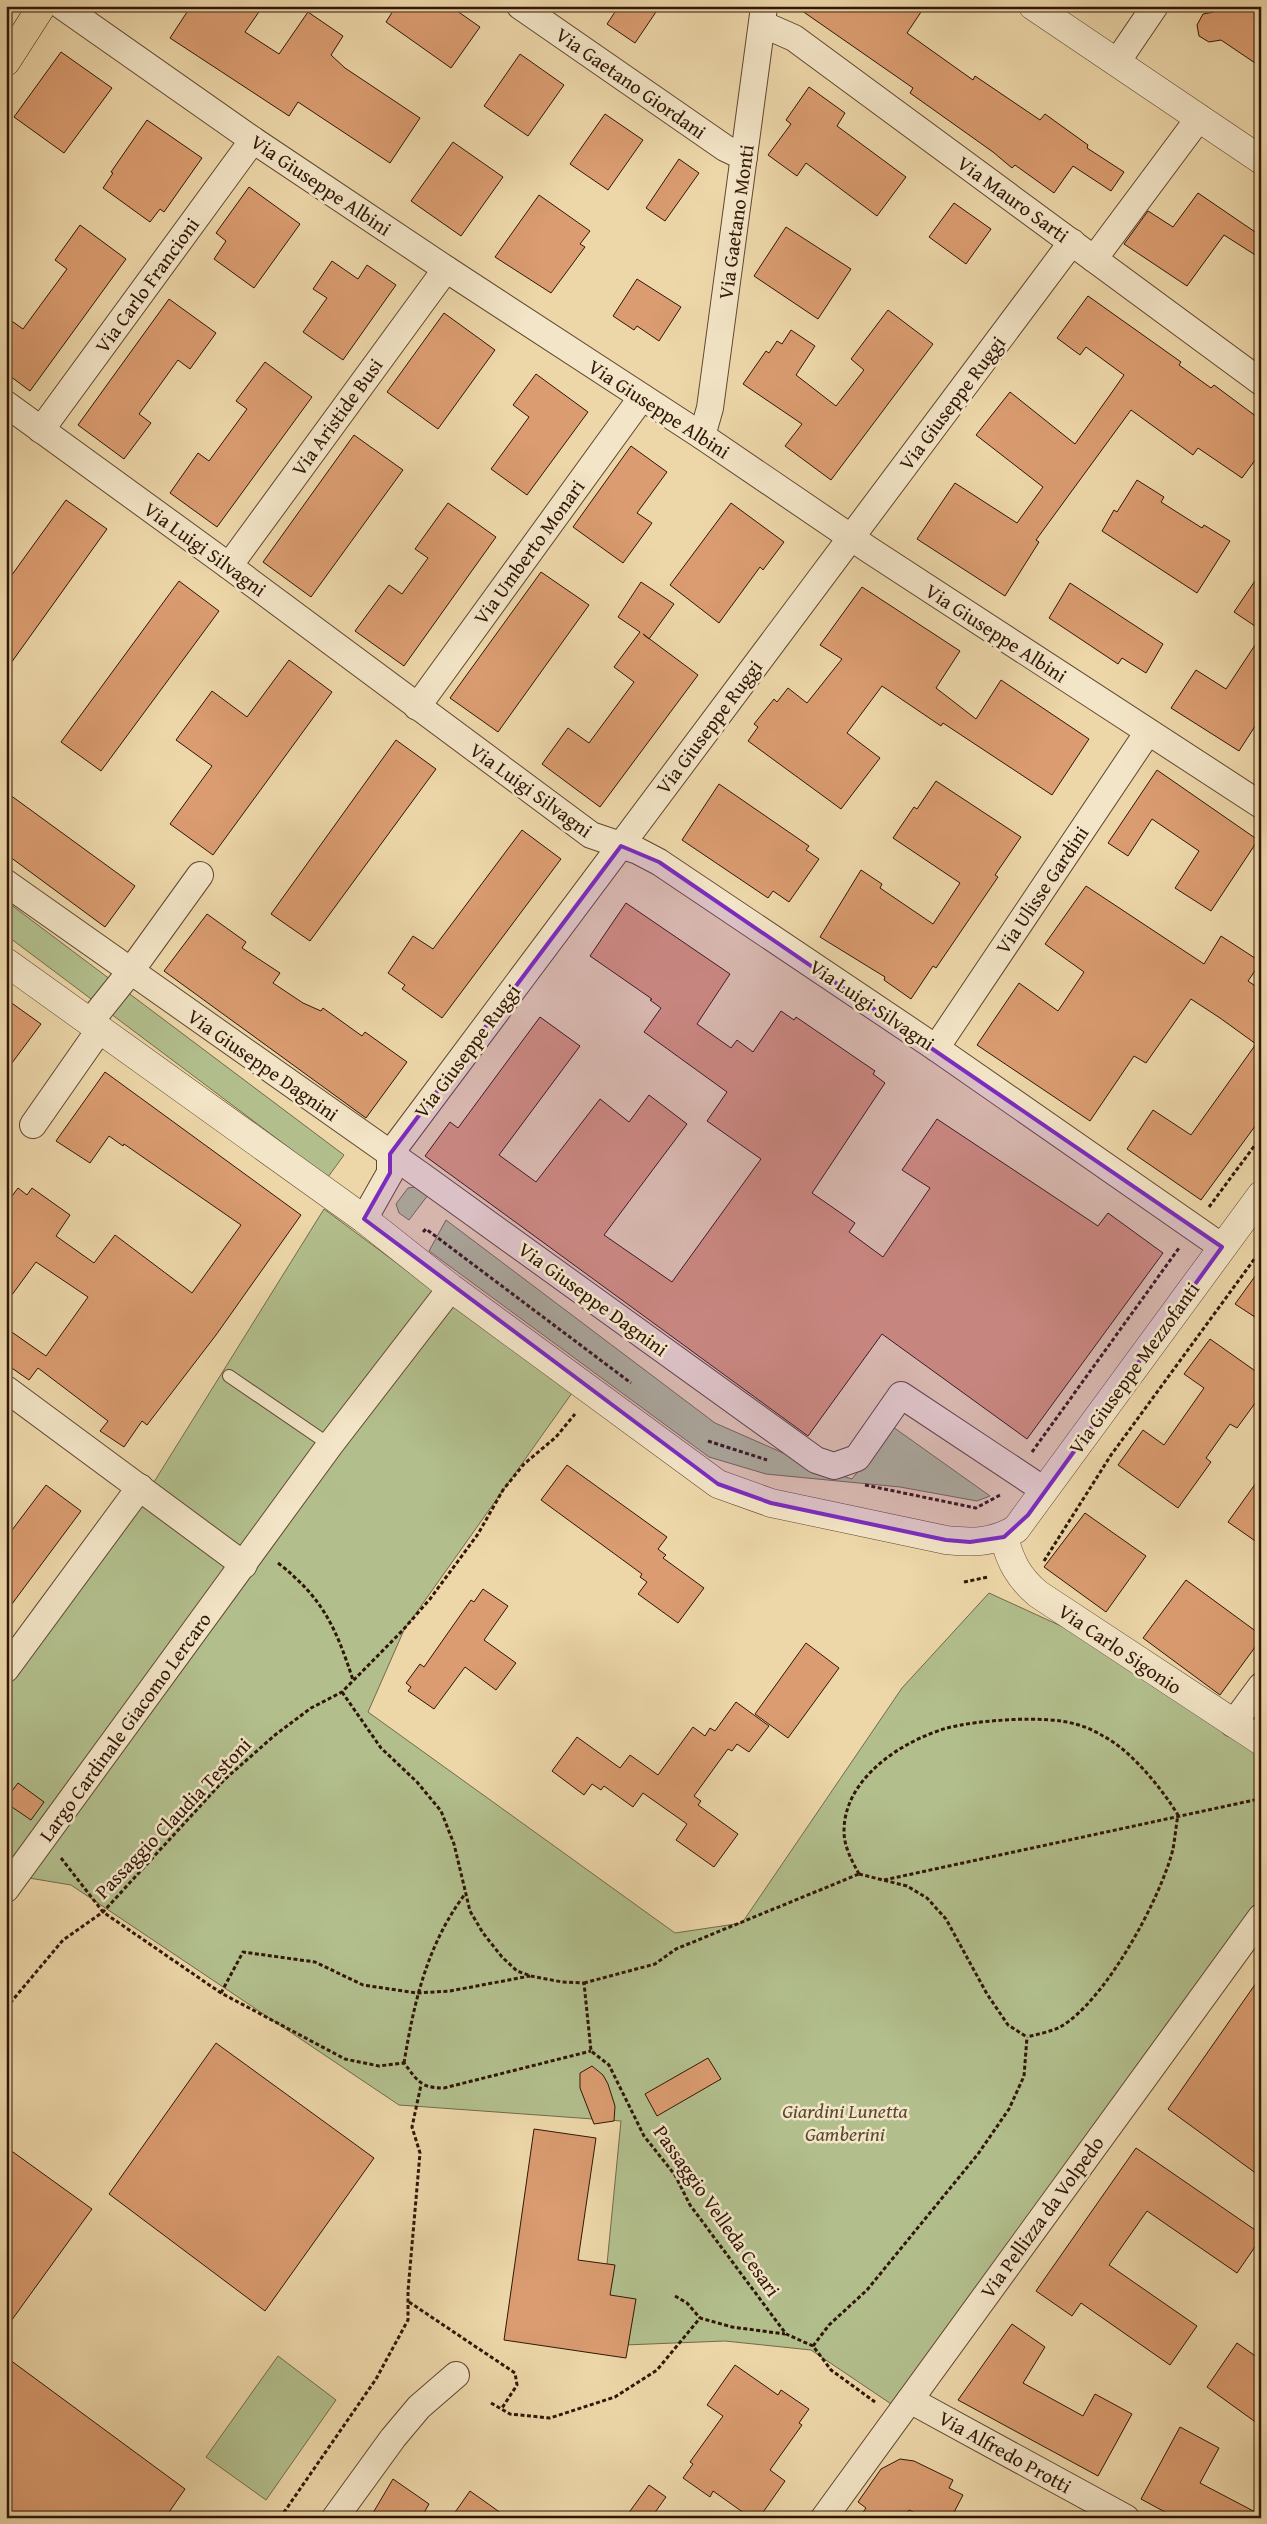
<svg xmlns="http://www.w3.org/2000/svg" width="1267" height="2524" viewBox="0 0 1267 2524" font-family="'Gentium Book Plus',serif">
	<rect width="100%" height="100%" fill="#edd7a9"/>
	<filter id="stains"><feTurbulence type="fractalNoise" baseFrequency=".004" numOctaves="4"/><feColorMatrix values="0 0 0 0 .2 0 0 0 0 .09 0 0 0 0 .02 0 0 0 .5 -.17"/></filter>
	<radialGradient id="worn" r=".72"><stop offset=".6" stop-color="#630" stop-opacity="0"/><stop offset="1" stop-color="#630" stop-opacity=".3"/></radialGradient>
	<!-- green -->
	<g fill="#b2bf8d" stroke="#726a4a">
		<path d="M 6,901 L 344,1155 L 328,1177 L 6,935 Z"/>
		<path d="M 415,1187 L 428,1195 L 409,1220 L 399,1213 L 396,1204 L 408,1188 Z"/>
		<path d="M 324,1209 L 572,1393 L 404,1630 L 368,1712 L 675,1933 L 742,1923 L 902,1688 L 989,1593 L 1085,1637 L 1261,1750 L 1261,1933 L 909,2416 L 811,2350 L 725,2341 L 599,2346 L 621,2121 L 399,2105 L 71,1885 L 23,1877 L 6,1864 L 6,1684 L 154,1482 Z"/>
		<path d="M 446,1220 L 715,1423 L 822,1470 L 852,1479 L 893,1427 L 990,1496 L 977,1501 L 900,1487 L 766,1474 L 709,1457 L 429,1251 Z"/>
		<path d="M 278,2356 L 336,2400 L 266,2500 L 206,2457 Z"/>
	</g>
	<!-- building -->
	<g fill="#da9c70" stroke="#311607">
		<path d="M 191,6 L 263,6 L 245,32 L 279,54 L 308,12 L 343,36 L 331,55 L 345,68 L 420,118 L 390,163 L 298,102 L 289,116 L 170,38 Z"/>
		<path d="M 396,6 L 450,6 L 480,27 L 451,68 L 386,22 Z"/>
		<path d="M 619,6 L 660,6 L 635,43 L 607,24 Z"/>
		<path d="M 795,6 L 925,6 L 907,33 L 973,80 L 975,76 L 1040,120 L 1045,114 L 1088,145 L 1087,148 L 1124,172 L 1111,191 L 1073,166 L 1054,193 L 1015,165 L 1012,168 L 993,152 L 910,93 L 913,88 Z"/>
		<path d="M 1218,6 L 1252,6 L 1261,12 L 1261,67 L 1221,40 L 1209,42 L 1199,36 L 1197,25 L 1203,14 L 1214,12 Z"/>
		<path d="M 61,52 L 112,88 L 64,153 L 14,117 Z"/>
		<path d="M 520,54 L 564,85 L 528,136 L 484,106 Z"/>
		<path d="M 809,87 L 845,113 L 837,126 L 906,177 L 877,216 L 806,163 L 797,176 L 768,155 L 791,124 L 786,120 Z"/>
		<path d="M 605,114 L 643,140 L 608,190 L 570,164 Z"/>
		<path d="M 147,120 L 202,158 L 164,212 L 160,209 L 150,222 L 103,188 L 113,173 L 111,172 Z"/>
		<path d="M 453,142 L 503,177 L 461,236 L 411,201 Z"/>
		<path d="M 679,159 L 699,173 L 665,221 L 646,208 Z"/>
		<path d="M 249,187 L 300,224 L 254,288 L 214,259 L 226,241 L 216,233 Z"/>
		<path d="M 1198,193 L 1261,236 L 1261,257 L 1260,258 L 1224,235 L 1187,286 L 1124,244 L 1148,211 L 1173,227 Z"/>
		<path d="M 539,195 L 590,231 L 580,244 L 585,247 L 551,293 L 495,257 Z"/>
		<path d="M 954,203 L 991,229 L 966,264 L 929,237 Z"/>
		<path d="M 80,225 L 126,259 L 30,391 L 6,373 L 6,317 L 23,329 L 67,269 L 55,260 Z"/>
		<path d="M 786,227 L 851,269 L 818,319 L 754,276 Z"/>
		<path d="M 332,261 L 358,279 L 367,265 L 396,285 L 343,360 L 303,332 L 327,298 L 313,289 Z"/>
		<path d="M 637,279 L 681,307 L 659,341 L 637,326 L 634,330 L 613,316 Z"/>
		<path d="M 1088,296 L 1181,362 L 1179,365 L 1211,388 L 1214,385 L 1261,420 L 1261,452 L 1242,478 L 1198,448 L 1193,455 L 1131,410 L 1036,540 L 1039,542 L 1005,596 L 917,539 L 955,483 L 1017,523 L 1043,487 L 976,435 L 1010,392 L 1075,444 L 1110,395 L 1124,375 L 1086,347 L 1080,355 L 1057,338 Z"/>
		<path d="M 169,299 L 216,333 L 190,369 L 178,360 L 139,414 L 151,423 L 124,459 L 78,425 Z"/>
		<path d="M 888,310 L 933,344 L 831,480 L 785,446 L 802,424 L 743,384 L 766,351 L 769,353 L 777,341 L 782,344 L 791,330 L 815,346 L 796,375 L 836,406 L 864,370 L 851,359 Z"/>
		<path d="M 444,313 L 495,350 L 438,429 L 387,392 Z"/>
		<path d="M 265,362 L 312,397 L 217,527 L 170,493 L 198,453 L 209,461 L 247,409 L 236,401 Z"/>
		<path d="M 536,374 L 588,412 L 527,495 L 491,469 L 529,417 L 513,405 Z"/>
		<path d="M 354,435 L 403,470 L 311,597 L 263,562 Z"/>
		<path d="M 631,446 L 667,472 L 637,513 L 652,523 L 623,563 L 573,527 Z"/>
		<path d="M 1137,480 L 1164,497 L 1161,502 L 1202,528 L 1204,525 L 1230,541 L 1197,593 L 1102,531 L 1114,510 L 1117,512 Z"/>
		<path d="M 66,500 L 107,529 L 6,670 L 6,583 Z"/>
		<path d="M 448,503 L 496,537 L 404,666 L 355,631 L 389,585 L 402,594 L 428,558 L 415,549 Z"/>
		<path d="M 731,503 L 784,542 L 763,570 L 760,567 L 719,623 L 670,585 Z"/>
		<path d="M 541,572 L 589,605 L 498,732 L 450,698 Z"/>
		<path d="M 1261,572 L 1261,630 L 1234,612 Z"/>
		<path d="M 179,581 L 219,611 L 101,771 L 61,742 Z"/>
		<path d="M 641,582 L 674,604 L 649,639 L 643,634 L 698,675 L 600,807 L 542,764 L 568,728 L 589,743 L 634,682 L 614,667 L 640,632 L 618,617 Z"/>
		<path d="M 1070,583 L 1163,644 L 1146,673 L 1122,658 L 1118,664 L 1049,618 Z"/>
		<path d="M 862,587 L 960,651 L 936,688 L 976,719 L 1001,680 L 1089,739 L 1052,795 L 943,723 L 941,726 L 882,686 L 847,733 L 880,758 L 841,809 L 748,741 L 758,727 L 754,724 L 774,699 L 777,702 L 788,688 L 807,703 L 842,659 L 820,645 Z"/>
		<path d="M 1261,636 L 1261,717 L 1239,751 L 1171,708 L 1196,670 L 1226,689 Z"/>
		<path d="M 289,660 L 332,692 L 213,855 L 170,824 L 212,766 L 176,740 L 212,691 L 247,717 Z"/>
		<path d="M 396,740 L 436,769 L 310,941 L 271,914 Z"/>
		<path d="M 1157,770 L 1258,840 L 1211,911 L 1175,888 L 1199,851 L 1152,819 L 1128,856 L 1108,843 Z"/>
		<path d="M 936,781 L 1021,837 L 995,875 L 998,877 L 936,968 L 933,966 L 911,999 L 884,980 L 885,977 L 820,937 L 861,870 L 882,884 L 880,888 L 933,924 L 960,883 L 893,838 L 914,807 L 917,809 Z"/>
		<path d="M 719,784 L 809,846 L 806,850 L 819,859 L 789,902 L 773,891 L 768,898 L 682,840 Z"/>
		<path d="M 6,792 L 135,886 L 105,927 L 6,854 Z"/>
		<path d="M 522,830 L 561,859 L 442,1018 L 402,989 L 405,985 L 388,973 L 413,936 L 433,949 Z"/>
		<path d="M 1086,886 L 1204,964 L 1221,936 L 1261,962 L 1248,981 L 1261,990 L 1261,1118 L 1201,1200 L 1127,1149 L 1153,1110 L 1191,1135 L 1256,1044 L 1220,1018 L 1191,999 L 1146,1063 L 1134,1056 L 1090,1121 L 977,1045 L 1019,983 L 1058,1011 L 1084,972 L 1045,944 Z"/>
		<path d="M 626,903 L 730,974 L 697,1024 L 731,1048 L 737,1040 L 753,1052 L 781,1011 L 794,1020 L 796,1017 L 875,1071 L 873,1074 L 885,1083 L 812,1193 L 855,1223 L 849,1232 L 883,1257 L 930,1188 L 902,1170 L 937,1119 L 1098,1226 L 1108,1213 L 1163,1253 L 1027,1439 L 882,1334 L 808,1436 L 425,1156 L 450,1122 L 458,1128 L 540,1017 L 580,1046 L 499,1155 L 536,1182 L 600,1099 L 629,1122 L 649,1095 L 687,1124 L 604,1235 L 672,1282 L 761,1159 L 707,1121 L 727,1092 L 644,1032 L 661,1008 L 650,1000 L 652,999 L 590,956 Z"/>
		<path d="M 207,914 L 246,942 L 242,948 L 280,973 L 273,983 L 303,1003 L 321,1011 L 323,1008 L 362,1036 L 365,1032 L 407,1062 L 366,1118 L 164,971 Z"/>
		<path d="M 6,999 L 41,1024 L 6,1071 Z"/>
		<path d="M 105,1072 L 301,1215 L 216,1335 L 147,1425 L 142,1421 L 124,1447 L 100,1431 L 108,1421 L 38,1368 L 29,1380 L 6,1364 L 6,1328 L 46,1356 L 88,1297 L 36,1262 L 6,1303 L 6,1204 L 18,1188 L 27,1195 L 32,1188 L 70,1215 L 56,1236 L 94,1263 L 115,1235 L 192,1293 L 241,1225 L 124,1144 L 123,1146 L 109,1136 L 90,1163 L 56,1141 Z"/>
		<path d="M 1261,1268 L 1261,1321 L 1235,1304 Z"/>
		<path d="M 1210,1339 L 1261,1375 L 1261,1395 L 1237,1428 L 1230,1424 L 1206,1458 L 1211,1462 L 1178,1508 L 1118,1465 L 1143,1430 L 1164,1445 L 1204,1388 L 1184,1374 Z"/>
		<path d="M 567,1465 L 667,1537 L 658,1549 L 666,1555 L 663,1558 L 704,1588 L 678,1623 L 638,1594 L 647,1582 L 640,1577 L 642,1574 L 541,1500 Z"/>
		<path d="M 1261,1476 L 1261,1545 L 1228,1522 Z"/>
		<path d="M 46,1485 L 81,1511 L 6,1612 L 6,1538 Z"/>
		<path d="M 1085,1513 L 1146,1556 L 1106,1612 L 1044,1567 Z"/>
		<path d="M 1186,1580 L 1261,1635 L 1261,1639 L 1220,1695 L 1143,1638 Z"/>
		<path d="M 483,1589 L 508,1606 L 484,1640 L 516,1663 L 496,1690 L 465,1667 L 434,1709 L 408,1691 L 411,1687 L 406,1683 L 420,1664 L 424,1667 L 471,1600 L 474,1602 Z"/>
		<path d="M 806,1643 L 839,1668 L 788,1738 L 755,1714 Z"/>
		<path d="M 736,1702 L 769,1726 L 749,1752 L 737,1744 L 732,1751 L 728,1749 L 694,1796 L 701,1801 L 698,1805 L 738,1834 L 714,1867 L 676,1840 L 687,1824 L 643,1793 L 633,1807 L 604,1786 L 601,1790 L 592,1784 L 584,1795 L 552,1771 L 577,1737 L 620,1768 L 630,1755 L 658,1775 L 693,1727 L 705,1736 L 710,1728 L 715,1731 Z"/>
		<path d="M 18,1783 L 44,1802 L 31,1820 L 6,1803 L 6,1799 Z"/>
		<path d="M 1261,1976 L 1261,2177 L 1168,2109 Z"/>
		<path d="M 216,2043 L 374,2158 L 265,2311 L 109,2194 Z"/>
		<path d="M 708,2058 L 721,2079 L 657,2116 L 645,2094 Z"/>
		<path d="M 592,2066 L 603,2075 L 608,2084 L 615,2106 L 614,2121 L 594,2124 L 580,2088 L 580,2073 Z"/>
		<path d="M 534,2129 L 596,2138 L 578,2260 L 615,2265 L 610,2295 L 636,2299 L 626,2358 L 504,2340 Z"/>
		<path d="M 6,2147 L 92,2209 L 6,2328 Z"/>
		<path d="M 1136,2148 L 1261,2234 L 1261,2238 L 1237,2273 L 1147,2211 L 1109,2265 L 1197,2326 L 1170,2365 L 1081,2303 L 1072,2316 L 1036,2291 Z"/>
		<path d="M 1012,2324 L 1045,2347 L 1023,2383 L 1083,2416 L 1095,2394 L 1132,2414 L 1098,2476 L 958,2400 Z"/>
		<path d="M 1237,2343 L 1261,2360 L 1261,2426 L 1207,2387 Z"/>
		<path d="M 6,2357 L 185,2489 L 165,2518 L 6,2518 Z"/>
		<path d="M 735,2365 L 778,2395 L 781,2390 L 809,2409 L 799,2423 L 802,2425 L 770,2470 L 785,2481 L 759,2518 L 751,2518 L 713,2491 L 710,2497 L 683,2478 L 693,2464 L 690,2462 L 723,2416 L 707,2405 Z"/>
		<path d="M 1180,2427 L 1219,2448 L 1200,2483 L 1261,2515 L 1261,2518 L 1176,2518 L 1141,2499 Z"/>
		<path d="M 900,2459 L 914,2461 L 953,2480 L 949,2488 L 963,2495 L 951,2518 L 926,2518 L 909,2510 L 903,2518 L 859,2518 L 866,2508 L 858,2502 L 881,2469 Z"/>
		<path d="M 393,2479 L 429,2504 L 421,2518 L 370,2518 Z"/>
		<path d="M 649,2485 L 666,2497 L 651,2518 L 625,2518 Z"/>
		<path d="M 470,2491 L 508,2518 L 451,2518 Z"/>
	</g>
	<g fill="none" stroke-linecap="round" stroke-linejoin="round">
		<defs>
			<path id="service" d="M 229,1376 L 330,1445"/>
			<g id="minor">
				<path d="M 62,6 L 253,140 L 446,269 L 702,436 L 868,549 L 1261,805"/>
				<path d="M 520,6 L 725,148 L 744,157"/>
				<path d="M 762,24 L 794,38 L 1261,382"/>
				<path d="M 1117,62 L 1155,6"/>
				<path d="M 1094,259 L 1199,118"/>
				<path d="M 6,404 L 229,566 L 591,835 L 638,851 L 659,862 L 936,1048 L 1222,1247"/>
				<path d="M 41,430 L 253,140"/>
				<path d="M 702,436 L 710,408 L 764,7"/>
				<path d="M 229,566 L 446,269"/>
				<path d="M 417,707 L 642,397"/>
				<path d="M 6,883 L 422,1176 L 816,1460 L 834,1466 L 857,1458 L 901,1395 L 1044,1490"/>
				<path d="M 90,1022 L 130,972 L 200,875"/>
				<path d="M 936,1048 L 1148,732"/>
				<path d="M 33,1125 L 100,1029"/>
				<path d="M 364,1219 L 390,1173 L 390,1154 L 1072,242"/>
				<path d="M 6,1389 L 244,1565"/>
				<path d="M 6,1669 L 140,1487"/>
				<path d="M 1233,1724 L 1261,1686"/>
				<path d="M 6,1889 L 330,1445 L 451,1288"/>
				<path d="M 910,2400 L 1126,2518"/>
				<path d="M 335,2518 L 393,2438 L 419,2407 L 456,2375"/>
				<path d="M 824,2518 L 1261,1917"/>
			</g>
			<g id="tertiary">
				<path d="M 1033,6 L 1261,160"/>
				<path d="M 6,962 L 364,1219 L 451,1288 L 718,1484 L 771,1503 L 946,1540 C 972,1543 993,1543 1016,1529 L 1261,1195"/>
				<path d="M 1004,1537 C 1010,1561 1018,1577 1038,1594 L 1261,1741"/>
			</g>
			<path id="primary" d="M 6,62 L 42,6"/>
		</defs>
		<!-- service casing -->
		<use href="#service" stroke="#604630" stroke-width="14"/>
		<!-- minor casing -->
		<use href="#minor" stroke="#604630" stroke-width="28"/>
		<!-- tertiary casing -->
		<use href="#tertiary" stroke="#604630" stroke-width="29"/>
		<!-- primary casing -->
		<use href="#primary" stroke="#311607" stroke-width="29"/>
		<!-- path -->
		<g stroke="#311607" stroke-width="3" stroke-dasharray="4 2.5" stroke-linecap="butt">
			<path d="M 1209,1207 L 1261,1137"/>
			<path d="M 423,1232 L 426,1229 L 631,1383"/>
			<path d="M 708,1441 L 767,1460"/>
			<path d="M 1032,1452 L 1179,1248"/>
			<path d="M 865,1485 L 976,1508 L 1002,1494"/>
			<path d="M 1044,1561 L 1111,1455 L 1261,1250"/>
			<path d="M 278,1563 C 323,1598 336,1628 353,1680"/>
			<path d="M 964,1582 L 988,1577"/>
			<path d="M 342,1692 L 381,1748 L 417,1782 L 441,1811 L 454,1844 L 470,1911 L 483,1933 L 502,1957 L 517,1971 L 531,1976 L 562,1982 L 584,1983 L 591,2051 L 609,2065 L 644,2136 L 675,2175 L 690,2205 L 786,2334 L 813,2346 L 831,2370 L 875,2402"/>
			<path d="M 61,1858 L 103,1912 L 221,1993 L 345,2059 L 379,2066 L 404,2063 C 418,2081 420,2088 444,2088 L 591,2051"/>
			<path d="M 859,1874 C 852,1861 844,1847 844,1831 C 844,1778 902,1741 947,1728 C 977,1720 1046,1715 1075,1724 C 1084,1726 1095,1731 1103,1736 C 1131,1750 1162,1789 1178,1815 C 1176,1826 1175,1838 1173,1849 C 1161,1898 1105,2002 1060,2027 C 1050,2032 1038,2034 1027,2037"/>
			<path d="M 859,1874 L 907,1886 L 927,1898 L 946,1919 L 987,1994 L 1008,2025 L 1027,2037"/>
			<path d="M 884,1880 L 1259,1799 L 1261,1796"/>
			<path d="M 584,1983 L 655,1964 L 676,1949 L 859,1874"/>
			<path d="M 221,1993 L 243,1952 L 315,1962 L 363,1985 L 417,1993 L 450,1991 L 530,1976"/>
			<path d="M 6,2008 L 63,1940 L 103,1912 L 224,1780 L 275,1735 L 311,1708 L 342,1692 L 402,1631 L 430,1599 L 478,1534 L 503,1490 L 524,1464 L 556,1437 L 575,1414"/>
			<path d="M 404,2063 C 414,2002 427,1945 465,1894"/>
			<path d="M 675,2296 L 687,2303 L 700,2318"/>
			<path d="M 409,2302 L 515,2373 L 517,2385 L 502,2408"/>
			<path d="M 813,2346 L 829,2325 L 867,2290 L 978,2154 L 1009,2109 L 1024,2076 L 1027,2037"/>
			<path d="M 491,2403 L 510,2414 L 550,2418 L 615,2397 L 657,2370 L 700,2318 L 732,2327 L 785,2334"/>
			<path d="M 280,2518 L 376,2379 L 408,2320 L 408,2291 L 420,2153 L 412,2127 L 421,2085"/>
		</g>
		<!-- service -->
		<use href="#service" stroke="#f3e5c7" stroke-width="12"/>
		<!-- minor -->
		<use href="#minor" stroke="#f3e5c7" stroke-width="26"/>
		<!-- tertiary -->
		<use href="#tertiary" stroke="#f3e5c7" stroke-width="28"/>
		<!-- primary -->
		<use href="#primary" stroke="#edd7a9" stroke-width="28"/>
	</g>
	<!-- marked area -->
	<path fill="#7b2cbf" fill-opacity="0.2" stroke="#7b2cbf" stroke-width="4" stroke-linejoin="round" d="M 621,846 L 659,862 L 1222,1247 L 1028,1515 L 1004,1537 L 970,1542 L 946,1540 L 771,1503 L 718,1484 L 364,1219 L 390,1173 L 390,1154 Z"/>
	<g text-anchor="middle" stroke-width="5" stroke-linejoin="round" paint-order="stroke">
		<!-- street labels -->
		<g font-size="20" fill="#311607" stroke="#f3e5c7">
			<text transform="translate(631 83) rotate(35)" y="7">Via Gaetano Giordani</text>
			<text transform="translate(321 185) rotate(34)" y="7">Via Giuseppe Albini</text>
			<text transform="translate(1013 199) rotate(36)" y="7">Via Mauro Sarti</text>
			<text transform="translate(736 222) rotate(-82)" y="7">Via Gaetano Monti</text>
			<text transform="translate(147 285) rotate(-54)" y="7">Via Carlo Francioni</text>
			<text transform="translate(952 403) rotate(-53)" y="7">Via Giuseppe Ruggi</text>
			<text transform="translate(659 409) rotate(33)" y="7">Via Giuseppe Albini</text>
			<text transform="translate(337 417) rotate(-54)" y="7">Via Aristide Busi</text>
			<text transform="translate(205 549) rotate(36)" y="7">Via Luigi Silvagni</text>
			<text transform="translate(529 552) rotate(-54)" y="7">Via Umberto Monari</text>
			<text transform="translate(996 633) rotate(33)" y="7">Via Giuseppe Albini</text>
			<text transform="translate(709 727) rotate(-53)" y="7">Via Giuseppe Ruggi</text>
			<text transform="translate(531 790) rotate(36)" y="7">Via Luigi Silvagni</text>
			<text transform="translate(1042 890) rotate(-56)" y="7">Via Ulisse Gardini</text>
			<text transform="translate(872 1005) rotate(34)" y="7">Via Luigi Silvagni</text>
			<text transform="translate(467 1051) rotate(-53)" y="7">Via Giuseppe Ruggi</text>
			<text transform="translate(263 1065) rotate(35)" y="7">Via Giuseppe Dagnini</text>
			<text transform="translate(593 1299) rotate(36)" y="7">Via Giuseppe Dagnini</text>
			<text transform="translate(1134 1368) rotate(-54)" y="7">Via Giuseppe Mezzofanti</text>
			<text transform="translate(1120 1649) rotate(34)" y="7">Via Carlo Sigonio</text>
			<text transform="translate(125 1727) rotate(-54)" y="7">Largo Cardinale Giacomo Lercaro</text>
			<text transform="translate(173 1818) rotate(-46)" y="7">Passaggio Claudia Testoni</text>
			<text transform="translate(717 2211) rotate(55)" y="7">Passaggio Velleda Cesari</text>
			<text transform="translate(1042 2217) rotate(-54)" y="7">Via Pellizza da Volpedo</text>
			<text transform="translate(1005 2452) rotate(29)" y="7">Via Alfredo Protti</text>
		</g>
		<!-- park labels -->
		<g font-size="20" font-style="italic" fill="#58492f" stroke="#f3e5c7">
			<text x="845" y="2118">Giardini Lunetta<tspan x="845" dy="23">Gamberini</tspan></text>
		</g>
	</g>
	<!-- margin -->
	<rect width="1267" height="2524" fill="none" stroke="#edd7a9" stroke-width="25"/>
	<rect x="8" y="8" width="1252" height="2509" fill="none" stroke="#311607" stroke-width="2.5"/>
	<rect x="12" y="12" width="1242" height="2499" fill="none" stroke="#311607"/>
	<rect width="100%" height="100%" filter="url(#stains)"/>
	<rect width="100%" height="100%" fill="url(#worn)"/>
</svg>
